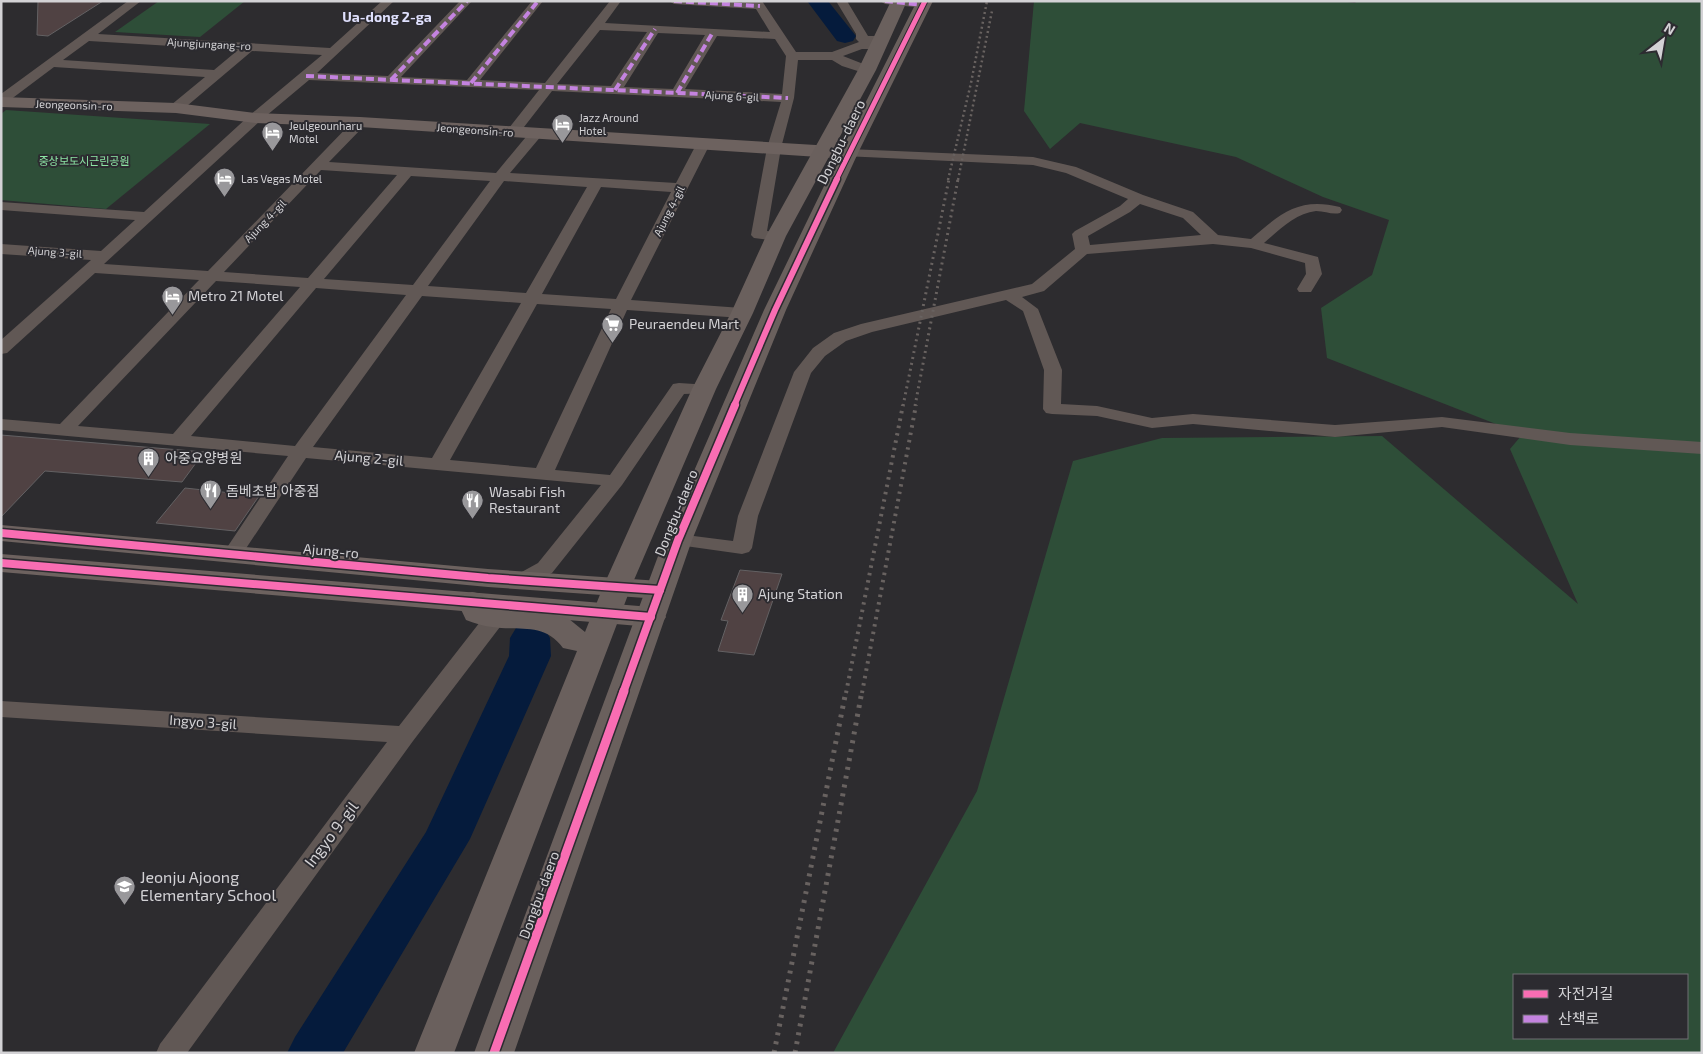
<svg xmlns="http://www.w3.org/2000/svg" width="1703" height="1054" viewBox="0 0 1703 1054" font-family="'Exo 2','Noto Sans KR',sans-serif">
	<rect width="100%" height="100%" fill="#2d2c2f"/>
	<!-- green -->
	<g fill="#2e4e38" fill-rule="evenodd">
		<path d="M 159,1 L 245,1 L 200,37 L 115,32 Z"/>
		<path d="M 1034,1 L 1341,1 L 1355,3 L 1357,1 L 1702,1 L 1702,1053 L 833,1053 L 977,791 L 1073,461 L 1162,438 L 1382,436 L 1578,604 L 1510,449 L 1521,436 L 1496,424 L 1327,358 L 1321,308 L 1372,275 L 1389,220 L 1323,197 L 1236,157 L 1080,123 L 1050,149 L 1024,111 ZM 1514,975 L 1687,975 L 1687,1038 L 1514,1038 Z"/>
		<path d="M 6,110 L 210,124 L 106,209 L 1,200 L 1,114 Z"/>
	</g>
	<g fill="none" stroke-linecap="round" stroke-linejoin="round">
		<!-- river -->
		<g fill="#051b3c" fill-rule="evenodd">
			<path d="M 807,1 L 828,1 L 856,36 L 853,41 L 845,43 L 837,41 Z"/>
			<path d="M 530,625 L 544,628 L 550,638 L 551,656 L 470,839 L 343,1053 L 287,1053 L 295,1037 L 426,832 L 509,656 L 510,638 L 516,628 Z"/>
		</g>
	</g>
	<!-- building -->
	<g fill="#504243" stroke="#636163">
		<path d="M 38,1 L 103,1 L 48,36 L 37,35 Z"/>
		<path d="M 1,435 L 204,452 L 182,482 L 45,471 L 1,517 Z"/>
		<path d="M 185,488 L 259,496 L 235,531 L 156,523 Z"/>
		<path d="M 740,570 L 782,574 L 754,655 L 718,651 L 728,621 L 721,620 Z"/>
	</g>
	<g fill="none" stroke-linecap="round" stroke-linejoin="round">
		<!-- street -->
		<g fill="#615855" fill-rule="evenodd">
			<path d="M 128,1 L 141,1 L 98,34 L 330,48 L 382,1 L 394,1 L 317,73 L 388,76 L 460,1 L 472,1 L 401,77 L 467,80 L 532,1 L 543,1 L 480,80 L 545,83 L 610,1 L 621,1 L 605,23 L 770,32 L 756,9 L 674,4 L 669,1 L 762,1 L 796,52 L 832,52 L 859,42 L 856,39 L 856,34 L 836,1 L 847,1 L 868,36 L 879,36 L 885,40 L 881,43 L 884,46 L 882,49 L 862,49 L 843,56 L 871,67 L 873,70 L 867,74 L 842,66 L 832,60 L 798,60 L 794,98 L 781,148 L 767,231 L 781,233 L 784,236 L 781,239 L 776,241 L 754,238 L 751,235 L 767,148 L 781,102 L 552,91 L 517,136 L 512,137 L 505,133 L 539,90 L 309,80 L 260,121 L 104,264 L 208,271 L 355,119 L 360,118 L 367,122 L 365,125 L 329,162 L 496,173 L 530,132 L 535,131 L 542,135 L 510,173 L 676,183 L 698,141 L 708,141 L 710,144 L 631,300 L 742,308 L 748,310 L 750,313 L 748,316 L 742,318 L 627,310 L 555,470 L 610,475 L 673,384 L 679,383 L 710,385 L 713,389 L 710,393 L 684,394 L 622,485 L 552,573 L 525,586 L 518,584 L 515,579 L 518,574 L 538,563 L 601,485 L 306,458 L 239,559 L 232,561 L 225,559 L 222,555 L 288,456 L 1,430 L 1,419 L 60,424 L 199,280 L 95,273 L 7,353 L 1,354 L 1,340 L 91,260 L 1,254 L 1,244 L 101,251 L 135,220 L 1,210 L 1,202 L 144,212 L 250,115 L 322,55 L 252,51 L 181,111 L 176,112 L 169,108 L 171,105 L 205,77 L 54,67 L 6,103 L 1,104 L 1,94 ZM 600,30 L 647,32 L 611,86 L 557,84 ZM 658,33 L 705,35 L 673,89 L 624,87 ZM 717,36 L 775,39 L 786,56 L 782,94 L 685,89 ZM 89,41 L 238,50 L 214,70 L 63,60 ZM 321,170 L 397,175 L 308,278 L 224,272 ZM 411,176 L 490,181 L 413,285 L 324,279 ZM 504,181 L 587,187 L 526,293 L 428,286 ZM 601,187 L 671,192 L 616,299 L 542,294 ZM 216,281 L 300,287 L 173,434 L 78,426 ZM 316,288 L 406,295 L 295,446 L 191,436 ZM 422,296 L 521,303 L 432,458 L 313,447 ZM 537,304 L 611,309 L 536,468 L 450,460 Z"/>
			<path d="M 880,1 L 928,3 L 930,5 L 924,8 L 885,4 Z"/>
			<path d="M 849,149 L 1033,157 L 1076,167 L 1143,195 L 1193,212 L 1218,235 L 1251,239 C 1281,213 1299,197 1340,207 L 1342,210 L 1340,213 C 1332,215 1325,211 1316,211 C 1296,213 1279,230 1264,243 L 1318,257 L 1322,274 L 1311,292 L 1299,292 L 1297,289 L 1306,274 L 1305,263 L 1251,248 L 1213,244 L 1087,254 L 1044,291 L 1022,297 L 1038,309 L 1062,370 L 1061,404 L 1097,406 L 1152,418 L 1193,414 L 1335,425 L 1442,417 L 1570,433 L 1702,442 L 1702,454 L 1570,445 L 1442,427 L 1335,437 L 1193,424 L 1152,428 L 1097,416 L 1052,414 L 1046,413 L 1043,409 L 1044,370 L 1023,311 L 1006,300 L 872,332 L 846,341 L 825,356 L 811,373 L 758,516 L 752,548 L 749,552 L 742,554 L 671,544 L 668,540 L 671,536 L 678,534 L 733,541 L 738,516 L 794,372 L 813,348 L 834,333 L 861,324 L 1032,284 L 1075,249 L 1072,234 L 1075,231 L 1120,206 L 1128,199 L 1066,173 L 1033,165 L 844,156 L 842,153 ZM 1140,204 L 1183,218 L 1201,235 L 1090,245 L 1088,236 L 1130,212 Z"/>
			<path d="M 495,611 L 503,613 L 506,618 L 503,623 L 413,741 L 187,1053 L 156,1053 L 160,1044 L 387,742 L 1,717 L 1,701 L 399,726 L 487,613 Z"/>
		</g>
		<!-- secondary -->
		<g fill="#6d625f" fill-rule="evenodd">
			<path d="M 1,97 L 176,103 L 255,113 L 360,117 L 849,147 L 856,149 L 858,153 L 856,157 L 849,159 L 360,127 L 255,123 L 176,113 L 1,107 Z"/>
			<path d="M 1,525 L 488,569 L 660,581 L 670,584 L 674,590 L 670,596 L 660,599 L 488,587 L 1,541 Z"/>
			<path d="M 1,554 L 651,607 L 661,610 L 666,617 L 661,624 L 651,627 L 1,572 Z"/>
		</g>
		<!-- primary -->
		<g fill="#6a605d" fill-rule="evenodd">
			<path d="M 891,1 L 907,1 L 876,70 L 786,236 L 753,313 L 716,389 L 631,587 L 454,1053 L 414,1053 L 577,651 L 563,648 C 544,622 520,631 492,627 C 483,626 474,623 466,620 L 457,601 L 462,594 L 472,592 L 482,594 L 489,607 L 549,613 L 569,619 L 585,632 L 603,587 L 692,389 L 731,313 L 766,236 L 858,70 Z"/>
			<path d="M 917,1 L 933,1 L 858,153 L 786,310 L 692,540 L 514,1053 L 474,1053 L 664,540 L 764,310 L 840,153 Z"/>
		</g>
		<!-- rail-far3 -->
		<g stroke="#686260" stroke-width="2.5" stroke-dasharray="2 3" stroke-linecap="butt">
			<path d="M 948,180 L 971,83 L 987,1"/>
			<path d="M 958,180 L 992,11"/>
		</g>
		<!-- rail-far2 -->
		<g stroke="#686260" stroke-width="3" stroke-dasharray="2 4" stroke-linecap="butt">
			<path d="M 903,406 L 949,179"/>
			<path d="M 915,406 L 958,179"/>
		</g>
		<!-- rail-far1 -->
		<g stroke="#686260" stroke-width="4" stroke-dasharray="2.5 5" stroke-linecap="butt">
			<path d="M 846,693 L 903,405"/>
			<path d="M 862,693 L 916,405"/>
		</g>
		<!-- rail -->
		<g stroke="#686260" stroke-width="5" stroke-dasharray="3 6" stroke-linecap="butt">
			<path d="M 774,1053 L 846,691"/>
			<path d="M 795,1053 L 862,691"/>
		</g>
		<!-- quiet -->
		<g stroke="#c483df" stroke-width="4" stroke-dasharray="8 4" stroke-linecap="butt">
			<path d="M 674,1 L 760,6"/>
			<path d="M 885,1 L 924,5"/>
			<path d="M 306,76 L 788,98"/>
			<path d="M 391,80 L 467,1"/>
			<path d="M 471,83 L 538,1"/>
			<path d="M 615,90 L 655,29"/>
			<path d="M 677,93 L 713,32"/>
		</g>
		<defs>
			<path id="cycleway-far3" d="M 836,180 L 925,1"/>
			<path id="cycleway-far2" d="M 734,406 L 775,310 L 837,179"/>
			<g id="cycleway-far1">
				<path d="M 1,533 L 488,578 L 660,590"/>
				<path d="M 1,563 L 651,617"/>
				<path d="M 623,693 L 678,540 L 735,405"/>
			</g>
			<path id="cycleway" d="M 494,1053 L 624,691"/>
		</defs>
		<!-- cycleway-far3 casing -->
		<use href="#cycleway-far3" stroke="#2c2b30" stroke-width="7"/>
		<!-- cycleway-far2 casing -->
		<use href="#cycleway-far2" stroke="#2c2b30" stroke-width="9"/>
		<!-- cycleway-far1 casing -->
		<use href="#cycleway-far1" stroke="#2c2b30" stroke-width="11"/>
		<!-- cycleway casing -->
		<use href="#cycleway" stroke="#2c2b30" stroke-width="12"/>
		<!-- cycleway-far3 -->
		<use href="#cycleway-far3" stroke="#f96db3" stroke-width="5"/>
		<!-- cycleway-far2 -->
		<use href="#cycleway-far2" stroke="#f96db3" stroke-width="6"/>
		<!-- cycleway-far1 -->
		<use href="#cycleway-far1" stroke="#f96db3" stroke-width="8"/>
		<!-- cycleway -->
		<use href="#cycleway" stroke="#f96db3" stroke-width="9"/>
	</g>
	<!-- icons -->
	<defs>
		<symbol id="hotel-pin" viewBox="-11 -11 22 30"><path d="M0 17L-7.5 6A9.5 9.5 0 1 1 7.5 6Z" fill="#99989b" stroke="#2c2b30"/><path d="M-6-4.5h1.5V1H6V5H4.5V3h-9V5H-6ZM-4 0a1.8 1.8 0 1 1 3.6 0ZM.5 0V-2.5h3Q6-2.5 6 0Z" fill="#fff"/></symbol>
		<symbol id="supermarket-pin" viewBox="-11 -11 22 30"><path d="M0 17L-7.5 6A9.5 9.5 0 1 1 7.5 6Z" fill="#99989b" stroke="#2c2b30"/><path d="M-6-5.5h2.5l.6 2H6L4.5 2H-2.5L-4.4-4H-6ZM-1.5 3.2a1.3 1.3 0 1 0 .1 0ZM3 3.2a1.3 1.3 0 1 0 .1 0Z" fill="#fff"/></symbol>
		<symbol id="building-pin" viewBox="-11 -11 22 30"><path d="M0 17L-7.5 6A9.5 9.5 0 1 1 7.5 6Z" fill="#99989b" stroke="#2c2b30"/><path d="M-4-6H4V6H1V3H-1V6H-4ZM-2.5-4.3h1.7v1.8h-1.7ZM.8-4.3h1.7v1.8H.8ZM-2.5-1h1.7V.8h-1.7ZM.8-1h1.7V.8H.8Z" fill="#fff"/></symbol>
		<symbol id="restaurant-pin" viewBox="-11 -11 22 30"><path d="M0 17L-7.5 6A9.5 9.5 0 1 1 7.5 6Z" fill="#99989b" stroke="#2c2b30"/><path d="M-5-6h1v4h1v-4h1v4h1v-4h1v5L-1.5 .5V6h-2V.5L-5-1ZM5-6V6H3V1.5H1.5Q1.5-4 5-6Z" fill="#fff"/></symbol>
		<symbol id="school-pin" viewBox="-11 -11 22 30"><path d="M0 17L-7.5 6A9.5 9.5 0 1 1 7.5 6Z" fill="#99989b" stroke="#2c2b30"/><path d="M0-5L7-2L0 1L-7-2ZM-4 1L0 2.5L4 1V4Q0 6-4 4Z" fill="#fff"/></symbol>
	</defs>
	<g fill-rule="evenodd">
		<use href="#hotel-pin" x="550" y="112" width="25" height="34"/>
		<use href="#hotel-pin" x="260" y="120" width="25" height="34"/>
		<use href="#hotel-pin" x="212" y="166" width="25" height="34"/>
		<use href="#hotel-pin" x="160" y="284" width="25" height="34"/>
		<use href="#supermarket-pin" x="600" y="312" width="25" height="34"/>
		<use href="#building-pin" x="136" y="446" width="25" height="34"/>
		<use href="#restaurant-pin" x="198" y="478" width="25" height="34"/>
		<use href="#restaurant-pin" x="460" y="488" width="25" height="34"/>
		<use href="#building-pin" x="730" y="582" width="25" height="34"/>
		<use href="#school-pin" x="112" y="874" width="25" height="34"/>
	</g>
	<g text-anchor="middle" stroke-width="4" stroke-linejoin="round" paint-order="stroke">
		<!-- far-street labels -->
		<g font-size="11" fill="#d3d2d5" stroke="#2c2b30">
			<text transform="translate(209 44) rotate(3)" y="4">Ajungjungang-ro</text>
			<text transform="translate(732 96) rotate(3)" y="4">Ajung 6-gil</text>
			<text transform="translate(74 105) rotate(2)" y="4">Jeongeonsin-ro</text>
			<text transform="translate(475 130) rotate(4)" y="4">Jeongeonsin-ro</text>
			<text transform="translate(669 211) rotate(-63)" y="4">Ajung 4-gil</text>
			<text transform="translate(265 221) rotate(-46)" y="4">Ajung 4-gil</text>
			<text transform="translate(55 252) rotate(4)" y="4">Ajung 3-gil</text>
		</g>
		<!-- far-poi labels -->
		<g font-size="11" fill="#d3d2d5" stroke="#2c2b30" text-anchor="start">
			<text x="579" y="122">Jazz Around<tspan x="579" dy="13">Hotel</tspan></text>
			<text x="289" y="130">Jeulgeounharu<tspan x="289" dy="13">Motel</tspan></text>
			<text x="241" y="183">Las Vegas Motel</text>
		</g>
		<!-- far-park labels -->
		<g font-size="11" fill="#8ce4a4" stroke="#2c2b30">
			<text x="84" y="165">중상보도시근린공원</text>
		</g>
		<!-- far-quarter labels -->
		<g font-size="14" font-weight="bold" fill="#dfe0fd" stroke="#2c2b30">
			<text x="387" y="22">Ua-dong 2-ga</text>
		</g>
		<!-- street labels -->
		<g font-size="14" fill="#d3d2d5" stroke="#2c2b30">
			<text transform="translate(841 142) rotate(-64)" y="5">Dongbu-daero</text>
			<text transform="translate(369 458) rotate(5)" y="5">Ajung 2-gil</text>
			<text transform="translate(676 513) rotate(-68)" y="5">Dongbu-daero</text>
			<text transform="translate(331 551) rotate(5)" y="5">Ajung-ro</text>
			<text transform="translate(203 722) rotate(4)" y="5">Ingyo 3-gil</text>
			<text transform="translate(539 895) rotate(-70)" y="5">Dongbu-daero</text>
		</g>
		<!-- poi labels -->
		<g font-size="14" fill="#d3d2d5" stroke="#2c2b30" text-anchor="start">
			<text x="188" y="301">Metro 21 Motel</text>
			<text x="629" y="329">Peuraendeu Mart</text>
			<text x="165" y="463">아중요양병원</text>
			<text x="226" y="496">돔베초밥 아중점</text>
			<text x="489" y="497">Wasabi Fish<tspan x="489" dy="16">Restaurant</tspan></text>
			<text x="758" y="599">Ajung Station</text>
		</g>
		<!-- near-street labels -->
		<g font-size="16" fill="#d3d2d5" stroke="#2c2b30">
			<text transform="translate(331 834) rotate(-53)" y="6">Ingyo 9-gil</text>
		</g>
		<!-- near-poi labels -->
		<g font-size="16" fill="#d3d2d5" stroke="#2c2b30" text-anchor="start">
			<text x="140" y="883">Jeonju Ajoong<tspan x="140" dy="18">Elementary School</tspan></text>
		</g>
	</g>
	<!-- border -->
	<rect width="1703" height="1054" fill="none" stroke="#d3d2d5" stroke-width="5"/>
	<!-- legend -->
	<rect x="1513" y="974" width="175" height="65" fill="#2c2b30" stroke="#6f6e72"/>
	<rect x="1523" y="990" width="25" height="8" fill="#f96db3" stroke="#6f6e72"/>
	<text x="1558" y="999" font-size="15" fill="#d3d2d5">자전거길</text>
	<rect x="1523" y="1015" width="25" height="8" fill="#c483df" stroke="#6f6e72"/>
	<text x="1558" y="1024" font-size="15" fill="#d3d2d5">산책로</text>
	<!-- north arrow -->
	<g transform="translate(1663 40) rotate(31)" stroke="#2c2b30" stroke-width="4" paint-order="stroke">
	<path d="M0-4L9 19L0 12L-9 19Z" fill="#d3d2d5"/>
	<text y="-8" font-size="14" font-weight="bold" text-anchor="middle" fill="#d3d2d5">N</text>
	</g>
</svg>
